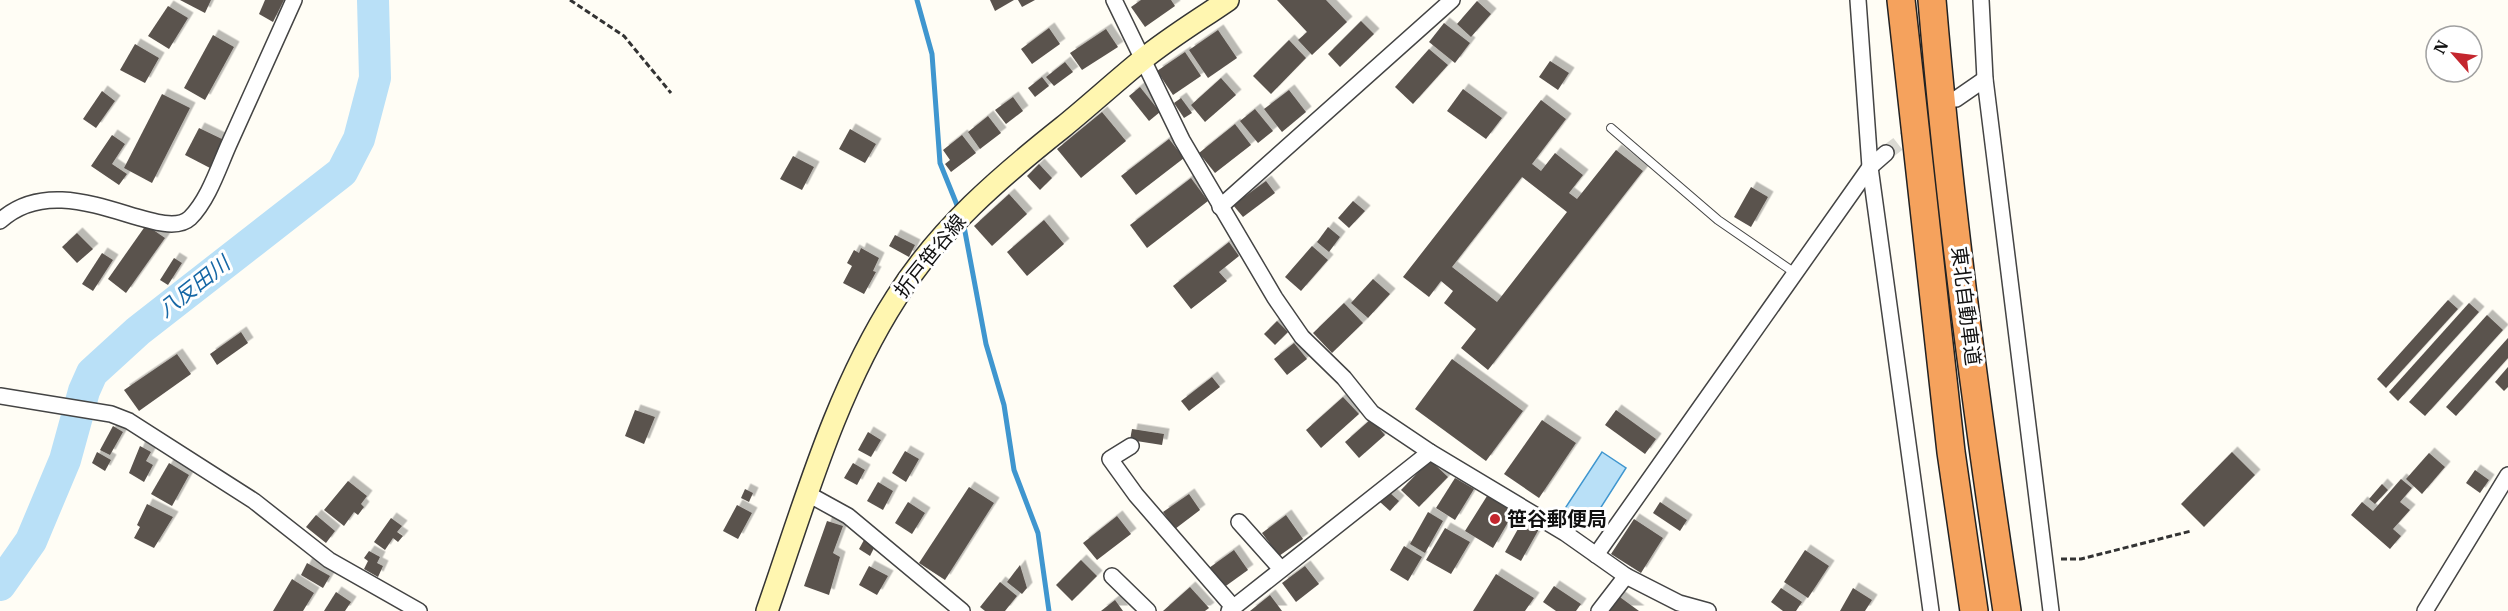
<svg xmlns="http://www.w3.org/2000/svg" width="2508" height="611" viewBox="0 0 2508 611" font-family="'IBM Plex Serif','Noto Sans JP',serif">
	<defs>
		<filter id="shadow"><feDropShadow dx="5.5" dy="-5.5" stdDeviation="0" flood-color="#0004"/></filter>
	</defs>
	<rect width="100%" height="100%" fill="#fffdf5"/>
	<!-- water -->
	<path fill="#b9e0f7" stroke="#3f96cf" stroke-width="1.5" d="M 1602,452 L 1626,468 L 1589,526 L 1564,510 Z"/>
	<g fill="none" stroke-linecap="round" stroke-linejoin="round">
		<!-- stream -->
		<g stroke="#3f96cf" stroke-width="5">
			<path d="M 917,0 L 932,54 L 940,163 L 959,210"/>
			<path d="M 963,221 L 986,344 L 1004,405 L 1014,470 L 1038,533 L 1049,611"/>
		</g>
		<!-- river -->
		<path stroke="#b9e0f7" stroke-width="32" d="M 0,585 L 31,541 L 65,460 L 84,391 L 92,373 L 138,331 L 342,172 L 359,139 L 375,78 L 373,0"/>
	</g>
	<!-- building -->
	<g fill="#5a524d" fill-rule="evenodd" filter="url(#shadow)">
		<path d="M 180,0 L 211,0 L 205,13 Z"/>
		<path d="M 265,0 L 284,0 L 273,22 L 259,14 Z"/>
		<path d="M 990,0 L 1014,0 L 995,11 Z"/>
		<path d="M 1018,0 L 1035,0 L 1022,7 Z"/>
		<path d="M 1141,0 L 1171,0 L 1175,6 L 1145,27 L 1131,7 Z"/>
		<path d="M 1277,0 L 1326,0 L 1347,22 L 1312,55 L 1298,40 L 1307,32 Z"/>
		<path d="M 1477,1 L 1491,14 L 1471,37 L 1457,24 Z"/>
		<path d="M 168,6 L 188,18 L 169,49 L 148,36 Z"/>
		<path d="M 1361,21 L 1374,34 L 1340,67 L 1328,54 Z"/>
		<path d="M 1444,23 L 1470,43 L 1455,63 L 1429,42 Z"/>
		<path d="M 1049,28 L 1060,44 L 1032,64 L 1021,49 Z"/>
		<path d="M 1106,29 L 1118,47 L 1082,70 L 1070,53 Z"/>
		<path d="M 1218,30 L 1237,58 L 1208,78 L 1189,50 Z"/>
		<path d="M 213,35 L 234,47 L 205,100 L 184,88 Z"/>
		<path d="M 1289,40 L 1306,58 L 1271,94 L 1253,76 Z"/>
		<path d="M 135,44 L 159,58 L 145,83 L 120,70 Z"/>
		<path d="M 1429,49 L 1448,65 L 1413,104 L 1395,87 Z"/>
		<path d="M 1185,52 L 1201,76 L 1173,95 L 1157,71 Z"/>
		<path d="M 1550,61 L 1569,73 L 1558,90 L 1539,77 Z"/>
		<path d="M 1065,62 L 1073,72 L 1054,86 L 1046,77 Z"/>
		<path d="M 1042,77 L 1049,86 L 1035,97 L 1028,88 Z"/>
		<path d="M 1221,78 L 1236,95 L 1205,122 L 1191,105 Z"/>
		<path d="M 1140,87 L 1160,112 L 1149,121 L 1129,96 Z"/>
		<path d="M 1463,89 L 1502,118 L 1486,139 L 1447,111 Z"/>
		<path d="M 1289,90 L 1306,112 L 1282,132 L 1264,109 Z"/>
		<path d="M 102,91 L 115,101 L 96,128 L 83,119 Z"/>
		<path d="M 162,94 L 190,108 L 152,183 L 124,168 Z"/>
		<path d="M 1013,97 L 1023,111 L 1006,124 L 995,110 Z"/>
		<path d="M 1181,98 L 1192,113 L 1184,118 L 1174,103 Z"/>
		<path d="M 1541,100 L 1566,119 L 1532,164 L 1541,171 L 1555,153 L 1583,175 L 1569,193 L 1577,199 L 1616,150 L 1643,171 L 1488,370 L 1461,348 L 1476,329 L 1444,303 L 1453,291 L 1441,281 L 1429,297 L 1403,277 ZM 1522,177 L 1567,212 L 1497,302 L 1452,267 Z"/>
		<path d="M 1255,109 L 1273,131 L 1258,143 L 1240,121 Z"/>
		<path d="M 1102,112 L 1126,141 L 1081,178 L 1057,149 Z"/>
		<path d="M 988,116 L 1001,133 L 980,149 L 968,132 Z"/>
		<path d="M 1235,124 L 1251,145 L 1215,173 L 1199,153 Z"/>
		<path d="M 199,128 L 224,140 L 210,168 L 185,155 Z"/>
		<path d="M 850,129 L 876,144 L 865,163 L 839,149 Z"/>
		<path d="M 112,135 L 125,144 L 112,164 L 127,174 L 119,185 L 91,166 Z"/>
		<path d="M 962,135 L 976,153 L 951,172 L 945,164 L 950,160 L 943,150 Z"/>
		<path d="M 1169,139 L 1184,158 L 1136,195 L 1121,176 Z"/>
		<path d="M 793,156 L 814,167 L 802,190 L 780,179 Z"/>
		<path d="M 1039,164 L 1052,178 L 1040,190 L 1027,176 Z"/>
		<path d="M 1191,178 L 1208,201 L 1147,248 L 1130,225 Z"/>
		<path d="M 1266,181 L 1275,193 L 1243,217 L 1233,205 Z"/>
		<path d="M 1751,187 L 1768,197 L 1751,227 L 1734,217 Z"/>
		<path d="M 1009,194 L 1027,214 L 992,246 L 974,226 Z"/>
		<path d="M 1353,201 L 1365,211 L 1349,228 L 1338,218 Z"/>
		<path d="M 1044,220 L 1064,244 L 1027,276 L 1007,252 Z"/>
		<path d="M 146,225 L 165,238 L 126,293 L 108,279 Z"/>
		<path d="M 1328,227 L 1340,237 L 1329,252 L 1317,242 Z"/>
		<path d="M 77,233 L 93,249 L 77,263 L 62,247 Z"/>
		<path d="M 895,235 L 915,245 L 909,257 L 889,246 Z"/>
		<path d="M 1229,242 L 1239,256 L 1219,272 L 1227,281 L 1191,309 L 1173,286 Z"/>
		<path d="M 1312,246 L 1328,260 L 1301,291 L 1285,277 Z"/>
		<path d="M 861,248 L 879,258 L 873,271 L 876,272 L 864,294 L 843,283 L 852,266 L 847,263 L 854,250 L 859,253 Z"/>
		<path d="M 102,253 L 113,260 L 93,291 L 82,284 Z"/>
		<path d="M 174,258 L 182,263 L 168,285 L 160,280 Z"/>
		<path d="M 1373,279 L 1390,294 L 1368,318 L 1351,303 Z"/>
		<path d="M 2448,300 L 2458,309 L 2386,388 L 2377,379 Z"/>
		<path d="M 1344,303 L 1363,323 L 1332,353 L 1313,333 Z"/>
		<path d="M 2469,303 L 2479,312 L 2398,401 L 2389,392 Z"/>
		<path d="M 2487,315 L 2503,330 L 2425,416 L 2409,402 Z"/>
		<path d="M 1277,321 L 1288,332 L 1275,345 L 1264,334 Z"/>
		<path d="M 241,332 L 248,343 L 217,365 L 210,354 Z"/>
		<path d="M 2508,338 L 2508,358 L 2456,416 L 2446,407 Z"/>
		<path d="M 1294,343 L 1307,359 L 1287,375 L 1274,359 Z"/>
		<path d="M 177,354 L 191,374 L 139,411 L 124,390 Z"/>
		<path d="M 1452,359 L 1523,411 L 1486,461 L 1415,409 Z"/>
		<path d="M 2508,367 L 2508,387 L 2504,391 L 2495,382 Z"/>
		<path d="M 1212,377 L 1220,387 L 1189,411 L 1181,401 Z"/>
		<path d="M 1343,397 L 1359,414 L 1321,448 L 1306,430 Z"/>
		<path d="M 635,410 L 655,417 L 644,444 L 625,436 Z"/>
		<path d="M 1616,410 L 1656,439 L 1645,454 L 1605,425 Z"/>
		<path d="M 1371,419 L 1385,435 L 1359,458 L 1345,442 Z"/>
		<path d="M 1542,420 L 1576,443 L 1539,498 L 1504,474 Z"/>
		<path d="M 113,426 L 123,432 L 110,455 L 100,450 Z"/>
		<path d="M 1132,429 L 1164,434 L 1162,445 L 1130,440 Z"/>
		<path d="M 868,432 L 881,440 L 871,457 L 858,450 Z"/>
		<path d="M 140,446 L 151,452 L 146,461 L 153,465 L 144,482 L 129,473 Z"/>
		<path d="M 905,451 L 919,459 L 906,482 L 892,473 Z"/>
		<path d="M 97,452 L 111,460 L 105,471 L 92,463 Z"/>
		<path d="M 2232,452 L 2255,475 L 2204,527 L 2181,504 Z"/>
		<path d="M 2429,453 L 2445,467 L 2422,494 L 2406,479 Z"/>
		<path d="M 1430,460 L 1448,477 L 1419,507 L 1401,490 Z"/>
		<path d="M 169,463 L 189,475 L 172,506 L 151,494 Z"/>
		<path d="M 853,463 L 865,470 L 857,485 L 844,478 Z"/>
		<path d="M 2475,470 L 2489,480 L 2480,493 L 2466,483 Z"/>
		<path d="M 1455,478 L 1474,489 L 1455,520 L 1436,508 Z"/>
		<path d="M 2401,479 L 2412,488 L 2400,502 L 2410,510 L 2393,529 L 2401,536 L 2390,549 L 2351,515 L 2362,502 L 2373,511 Z"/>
		<path d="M 348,481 L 367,496 L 361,504 L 364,507 L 358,515 L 354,512 L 344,526 L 324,510 Z"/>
		<path d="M 878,482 L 893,491 L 883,510 L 867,501 Z"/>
		<path d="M 2382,484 L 2388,490 L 2375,504 L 2369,499 Z"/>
		<path d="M 969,487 L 994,503 L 945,580 L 919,563 Z"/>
		<path d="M 745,489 L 753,493 L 749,502 L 741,498 Z"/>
		<path d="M 1390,493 L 1399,501 L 1390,511 L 1380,502 Z"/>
		<path d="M 1189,494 L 1200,510 L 1175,529 L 1163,512 Z"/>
		<path d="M 1487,496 L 1514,512 L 1493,548 L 1465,531 Z"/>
		<path d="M 908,502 L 925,513 L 912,534 L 895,523 Z"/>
		<path d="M 1660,502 L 1687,520 L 1680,531 L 1653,513 Z"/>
		<path d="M 147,504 L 173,517 L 154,548 L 134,538 L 140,527 L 137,525 Z"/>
		<path d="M 737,505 L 752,513 L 738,539 L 723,531 Z"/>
		<path d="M 1428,512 L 1443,521 L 1425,553 L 1410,544 Z"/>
		<path d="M 316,515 L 335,531 L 326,543 L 306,527 Z"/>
		<path d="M 1286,515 L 1303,539 L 1279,556 L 1262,533 Z"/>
		<path d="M 1117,516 L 1131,534 L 1097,560 L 1083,543 Z"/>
		<path d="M 391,518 L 402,526 L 397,532 L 403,536 L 398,542 L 393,538 L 385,550 L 374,542 Z"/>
		<path d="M 1634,519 L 1663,538 L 1641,573 L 1611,554 Z"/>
		<path d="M 1523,520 L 1539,529 L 1521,561 L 1505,552 Z"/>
		<path d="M 827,521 L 843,526 L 833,553 L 840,557 L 829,595 L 804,586 Z"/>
		<path d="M 1445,528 L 1470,542 L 1451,574 L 1426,560 Z"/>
		<path d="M 864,540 L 875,546 L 870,556 L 859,549 Z"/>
		<path d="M 1404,546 L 1422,557 L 1408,581 L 1390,570 Z"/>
		<path d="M 1234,550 L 1248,570 L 1223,588 L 1209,568 Z"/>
		<path d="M 1805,550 L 1829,566 L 1808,598 L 1784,582 Z"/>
		<path d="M 369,551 L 380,557 L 377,563 L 383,566 L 378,577 L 364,569 L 368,561 L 364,558 Z"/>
		<path d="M 1081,560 L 1097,576 L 1072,601 L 1056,585 Z"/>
		<path d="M 307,563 L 330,576 L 323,588 L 301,575 Z"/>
		<path d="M 1020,565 L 1027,588 L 1022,594 L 1007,582 Z"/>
		<path d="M 869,566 L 888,576 L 877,595 L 859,585 Z"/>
		<path d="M 1305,566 L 1319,584 L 1296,602 L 1282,583 Z"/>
		<path d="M 1496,574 L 1534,598 L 1525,611 L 1473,611 Z"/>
		<path d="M 292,579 L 314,593 L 303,611 L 273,611 Z"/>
		<path d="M 1000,582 L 1017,596 L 1005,611 L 985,611 L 980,607 Z"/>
		<path d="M 1554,586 L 1581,604 L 1576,611 L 1556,611 L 1543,602 Z"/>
		<path d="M 1190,587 L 1209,608 L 1205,611 L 1163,611 Z"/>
		<path d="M 1781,588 L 1802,602 L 1796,611 L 1783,611 L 1771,602 Z"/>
		<path d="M 1853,588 L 1872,600 L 1865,611 L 1840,611 Z"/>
		<path d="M 336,592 L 351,602 L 345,611 L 324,611 Z"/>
		<path d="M 1270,595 L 1282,611 L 1250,611 Z"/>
		<path d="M 1617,595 L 1639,611 L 1606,611 Z"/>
		<path d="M 1115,600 L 1123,611 L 1101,611 Z"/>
	</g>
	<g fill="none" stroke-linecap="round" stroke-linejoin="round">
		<!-- street-tunnel -->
		<path stroke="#dbdad3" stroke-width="15" stroke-dasharray="15 8" stroke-linecap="butt" d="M 1886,153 L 1945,108"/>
		<defs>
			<path id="lane" d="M 1611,128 L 1718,220 L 1795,273"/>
			<g id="street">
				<path d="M 1114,0 L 1182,140 L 1275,298 L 1302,337 L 1344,378 L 1372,413 L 1430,452 L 1565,533 L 1626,576 L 1679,603 L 1708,611"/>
				<path d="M 1858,0 L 1870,167 L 1931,611"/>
				<path d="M 1981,0 L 1985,79 L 2051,611"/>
				<path d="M 1956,99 L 1985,79"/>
				<path d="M 1220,207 L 1452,0"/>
				<path d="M 0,221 C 63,163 160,246 190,218 C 209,199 219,166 230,142 C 252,94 273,47 294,0"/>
				<path d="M 0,396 L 111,414 L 129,421 L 254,501 L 329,560 L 419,611"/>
				<path d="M 1131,446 L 1110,459 L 1136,495 L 1233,607"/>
				<path d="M 808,494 L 848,516 L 962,611"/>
				<path d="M 1239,522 L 1281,569"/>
				<path d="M 1596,555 L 1870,167 L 1886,153"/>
				<path d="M 1112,576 L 1148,611"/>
				<path d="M 1229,611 L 1430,452"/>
				<path d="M 1599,611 L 1626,576"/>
				<path d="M 2425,611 L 2508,475"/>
			</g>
			<path id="secondary" d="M 767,611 C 804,505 835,393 896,298 C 939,229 1000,177 1063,127 C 1090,105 1115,82 1142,60 C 1169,38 1199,20 1228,0"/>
			<g id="highway">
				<path d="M 1901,0 L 1951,452 L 1974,611"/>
				<path d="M 1932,0 C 1949,204 1976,408 2007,611"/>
			</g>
		</defs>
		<!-- lane casing -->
		<use href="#lane" stroke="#444" stroke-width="10"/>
		<!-- street casing -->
		<use href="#street" stroke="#444" stroke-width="18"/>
		<!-- secondary casing -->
		<use href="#secondary" stroke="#333" stroke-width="24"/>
		<!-- highway casing -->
		<use href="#highway" stroke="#222" stroke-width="30"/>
		<!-- path -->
		<g stroke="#333" stroke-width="3" stroke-dasharray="6 3" stroke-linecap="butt">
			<path d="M 570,0 L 624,36 L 671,93"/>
			<path d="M 2061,559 L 2081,559 L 2191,531"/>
		</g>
		<!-- lane -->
		<use href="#lane" stroke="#fff" stroke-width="8"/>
		<!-- street -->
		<use href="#street" stroke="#fff" stroke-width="15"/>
		<!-- secondary -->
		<use href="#secondary" stroke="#fff6b0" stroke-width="21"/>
		<!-- highway -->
		<use href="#highway" stroke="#f5a25d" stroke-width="27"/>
	</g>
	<!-- markers -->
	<circle fill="#c4262e" stroke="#fff" stroke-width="2" cx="1495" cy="519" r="6"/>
	<g text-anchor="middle" stroke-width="6" stroke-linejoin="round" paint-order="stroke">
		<!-- street labels -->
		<g font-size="20" fill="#111" stroke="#fff">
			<text transform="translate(930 256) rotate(-51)" y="7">折戸笹谷線</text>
			<text transform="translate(1966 306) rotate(83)" y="7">東北自動車道</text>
		</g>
		<!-- poi labels -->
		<g font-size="20" font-weight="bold" fill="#111" stroke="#fff" text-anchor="start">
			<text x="1507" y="526">笹谷郵便局</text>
		</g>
		<!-- water labels -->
		<g font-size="21" font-style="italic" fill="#1768a6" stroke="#fff">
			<text transform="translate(194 287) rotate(-38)" y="7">八反田川</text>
		</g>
	</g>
	<!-- north arrow -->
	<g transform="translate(2454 54) rotate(298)"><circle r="28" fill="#ffffff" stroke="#a0a0a0" stroke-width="1.5"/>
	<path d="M0-4.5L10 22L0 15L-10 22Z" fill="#c4262e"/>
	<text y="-9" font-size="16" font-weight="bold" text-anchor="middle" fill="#111111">N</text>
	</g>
</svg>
